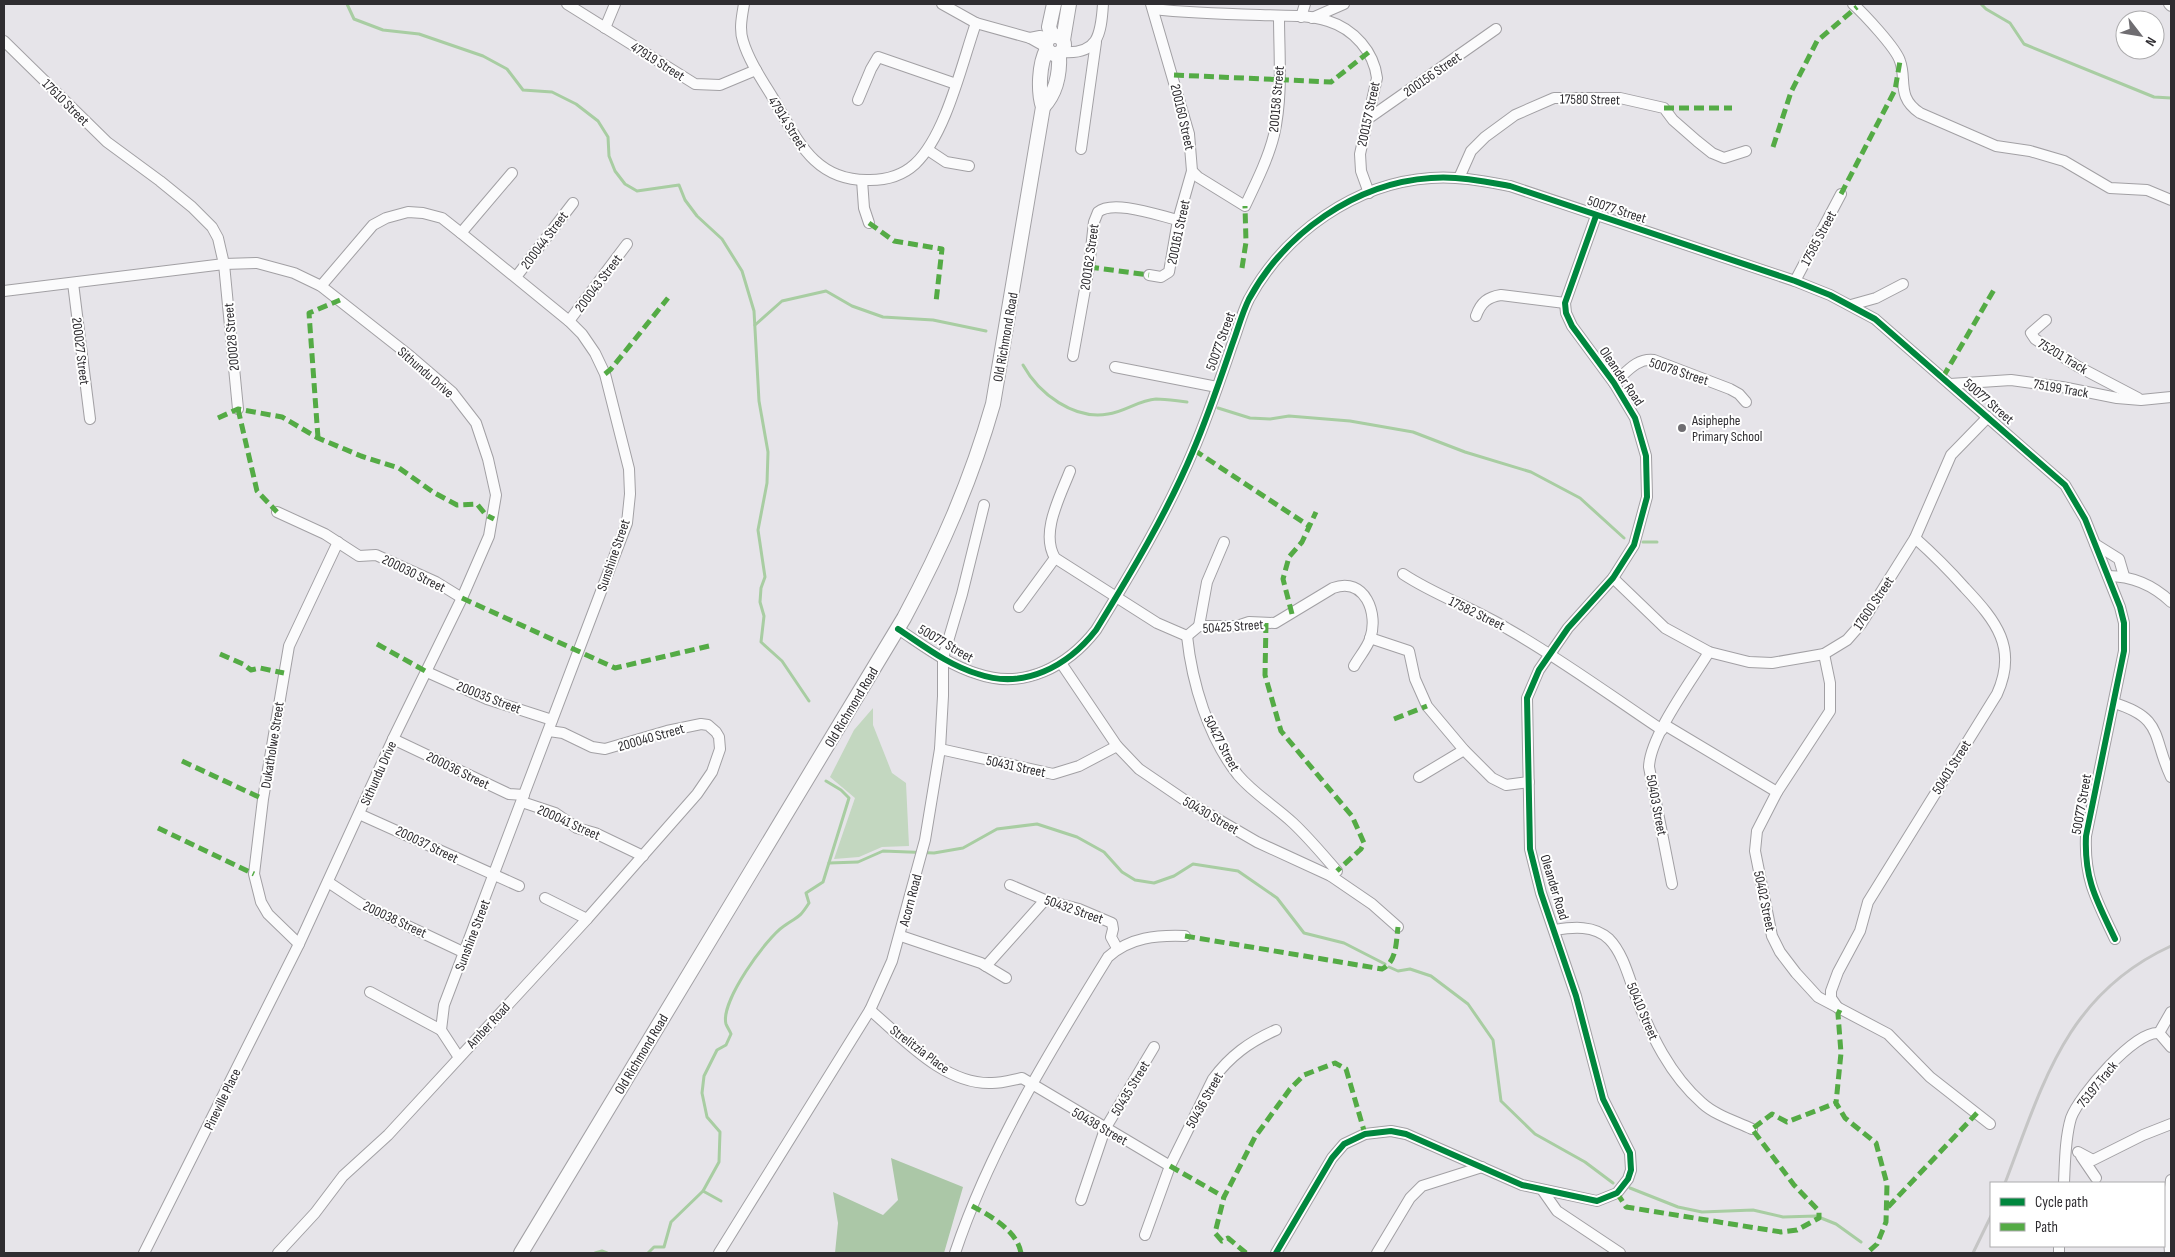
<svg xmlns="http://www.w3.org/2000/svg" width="2175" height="1257" viewBox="0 0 2175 1257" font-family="'Sofia Sans Condensed',sans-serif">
	<rect width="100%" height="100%" fill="#e6e4e9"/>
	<!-- green -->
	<path fill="#c3d7c0" d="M 873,708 L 873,725 L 892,773 L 906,783 L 909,846 L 882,847 L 859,857 L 834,859 L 855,798 L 830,777 L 854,730 Z"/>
	<!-- forest -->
	<path fill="#abc7a7" d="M 891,1158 L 963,1187 L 944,1253 L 835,1253 L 838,1223 L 833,1192 L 883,1215 L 898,1200 Z"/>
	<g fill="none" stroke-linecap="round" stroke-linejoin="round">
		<!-- stream -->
		<g stroke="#a8cda2" stroke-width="3">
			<path d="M 347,4 L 354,19 L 383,30 L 419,34 L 483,56 L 507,69 L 523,90 L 552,92 L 576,104 L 598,121 L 608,137 L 609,156 L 615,171 L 625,184 L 637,191 L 679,185 L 685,200 L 697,216 L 722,239 L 742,271 L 754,311 L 759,401 L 768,452 L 767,483 L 758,530 L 765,577 L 761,588 L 760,602 L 764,616 L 761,642 L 782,661 L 809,701"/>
			<path d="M 1981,4 L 1986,9 L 2010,23 L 2024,44 L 2154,97 L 2171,98"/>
			<path d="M 755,325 L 782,301 L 826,291 L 852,306 L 883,317 L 933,320 L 986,331"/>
			<path d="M 1023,365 C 1039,394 1074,420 1108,414 C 1124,412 1139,400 1156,399 C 1166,399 1177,401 1187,402"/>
			<path d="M 1218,408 L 1250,418 L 1270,419 L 1289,416 L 1350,421 L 1413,432 L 1465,452 L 1531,472 L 1580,498 L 1624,538"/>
			<path d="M 1643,542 L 1657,542"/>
			<path d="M 829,863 L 858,862 L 883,851 L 934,853 L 963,848 L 997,829 L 1037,824 L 1077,837 L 1104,852 L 1122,872 L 1135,880 L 1154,883 L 1174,876 L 1193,864 L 1238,871 L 1277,898 L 1304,933 L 1344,943 L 1385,964"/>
			<path d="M 1389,967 L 1398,971 L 1410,969 L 1431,976 L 1468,1004 L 1493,1040 L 1501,1101 L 1535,1134 L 1585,1162 L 1613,1183"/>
			<path d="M 1630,1188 L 1678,1207 L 1702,1212 L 1753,1210 L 1783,1217 L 1816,1216 L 1836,1224 L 1861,1242"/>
			<path d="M 703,1191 L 721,1201"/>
			<path d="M 595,1253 L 602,1251 L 607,1253"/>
			<path d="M 648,1253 L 654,1247 L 664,1247 L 671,1222 L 703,1191 L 719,1162 L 720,1132 L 707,1117 L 702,1093 L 704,1076 L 717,1050 L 726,1045 L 731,1034 C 730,1031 727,1027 726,1024 C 720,1002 766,938 784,926 C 799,915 798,920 809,903 L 806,893 L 823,882 L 849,798 L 841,790 L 826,781"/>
		</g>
		<defs>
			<g id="street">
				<path d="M 567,4 L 695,84 L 720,85 L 756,70"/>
				<path d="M 744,4 C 742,16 739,29 743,41 C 749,61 762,80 773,98 C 797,139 814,182 870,180 C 886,180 903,175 915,164 C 946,135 962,63 976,23"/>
				<path d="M 942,4 L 976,23 L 1030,38 L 1046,47"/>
				<path d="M 1151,4 L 1189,134 L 1192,171 L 1198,177 L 1245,206 C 1256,183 1268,159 1274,135 C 1283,96 1279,55 1279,16"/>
				<path d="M 1853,4 C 1864,14 1896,48 1900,61 C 1907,80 1896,97 1920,113 L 1996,146 L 2030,151 L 2064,161 L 2110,188 L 2147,190 L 2171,200"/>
				<path d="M 2169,4 L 2171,6"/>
				<path d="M 1153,9 C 1189,13 1224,14 1260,15 C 1282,16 1307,14 1328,21 C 1354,29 1374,52 1377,78 L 1360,154 L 1361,171 L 1369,193"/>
				<path d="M 1301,17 L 1305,4"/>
				<path d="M 1312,18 L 1344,4"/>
				<path d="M 605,28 L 615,4"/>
				<path d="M 1030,38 L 1040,36 L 1049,38"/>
				<path d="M 4,41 L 107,142 L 160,181 L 192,207 L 212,227 L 218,238 L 224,264 L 238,409"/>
				<path d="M 1062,52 C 1098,55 1101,35 1103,4"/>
				<path d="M 858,100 L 871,69 L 878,57 L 956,84"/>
				<path d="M 1369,118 L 1496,29"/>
				<path d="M 1081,149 L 1096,42"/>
				<path d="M 928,150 L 946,162 L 969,166"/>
				<path d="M 1459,178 L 1471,151 L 1485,137 L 1515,115 L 1554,98 L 1620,98 L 1664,108 L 1673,120 L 1697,141 L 1712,153 L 1724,158 L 1746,151"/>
				<path d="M 862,180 L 864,208 L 869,223"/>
				<path d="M 461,233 L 512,173"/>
				<path d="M 1149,275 L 1161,277 L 1169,272 L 1178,220 L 1192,171"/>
				<path d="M 516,277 L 573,203"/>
				<path d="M 1795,281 L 1841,194"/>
				<path d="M 73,283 L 90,419"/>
				<path d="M 321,286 L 373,225 L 386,218 L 408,212 L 423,213 L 442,218 L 461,233 L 569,321 L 582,334 L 595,353 L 605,374 L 629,469 L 630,494 L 627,523 L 444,1005 L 441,1030 L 458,1056"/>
				<path d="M 4,291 L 224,264 L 257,263 L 294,273 L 321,286 L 410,356 L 452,392 L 476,423 L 488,459 L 496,495 L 489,536 L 462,598 L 393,739 L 299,944 L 144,1253"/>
				<path d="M 1851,305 L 1876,298 L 1903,284"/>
				<path d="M 1476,316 C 1481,302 1488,297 1501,295 L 1565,303"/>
				<path d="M 2046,320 L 2031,333 L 2035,339 L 2077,366 L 2138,398"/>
				<path d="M 569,321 L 627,244"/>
				<path d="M 1073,356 L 1089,267 L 1094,222 L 1098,212 C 1113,199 1160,216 1178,220"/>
				<path d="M 1115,367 L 1217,387"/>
				<path d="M 1614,383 C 1627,372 1636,358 1654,360 L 1730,389 L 1739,394 L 1746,402"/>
				<path d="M 1950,384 L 2011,380 L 2062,387 L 2117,398 L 2141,400 L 2171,397"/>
				<path d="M 1070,471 C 1060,497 1040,533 1055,558 L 1157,623 L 1187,636"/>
				<path d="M 277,512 L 325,534 L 359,556 L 376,555 L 436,582 L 462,598"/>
				<path d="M 2095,544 L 2119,559 L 2124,576"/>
				<path d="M 1403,574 C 1436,596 1474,608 1508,629 C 1561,659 1611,696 1662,730"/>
				<path d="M 2108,576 C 2133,576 2153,585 2171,602"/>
				<path d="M 1613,578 L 1665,628 L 1709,652 L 1749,662 L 1772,663 L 1824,654 L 1847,640 L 1861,624 L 1915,538 L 1951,455 L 1988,417"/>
				<path d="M 1019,607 L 1055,558"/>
				<path d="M 1199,626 L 1207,582 L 1224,542"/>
				<path d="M 898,629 C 924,646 948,665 978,674 C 1024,690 1068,666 1096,630 C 1131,573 1167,513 1193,451 C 1208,416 1220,380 1232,345 C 1238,329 1242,313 1249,299 C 1285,233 1355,183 1431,178 C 1458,176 1483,181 1510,186 L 1795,281 L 1830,295 L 1875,319 L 2065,485 L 2085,519 L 2120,607 L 2124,623 L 2124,651 L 2086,836 C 2084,880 2097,901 2115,939"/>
				<path d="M 1187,636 C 1192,683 1208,737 1238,775 C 1254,794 1275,806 1293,823 C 1309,838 1323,855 1337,871 L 1331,876"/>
				<path d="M 1187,636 L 1199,626 L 1237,626 L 1249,622 L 1275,623 L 1333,588 C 1365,576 1379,614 1370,639 C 1367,648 1359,657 1354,666"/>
				<path d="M 1370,638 L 1409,651 L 1415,679 L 1427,706 L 1464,750 L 1492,778 L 1506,785 L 1529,782"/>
				<path d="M 1824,654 L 1830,683 L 1830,711 L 1777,792 L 1757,831 L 1755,851 L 1772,936 L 1780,952 L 1796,973 L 1818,997 L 1888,1034 L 1930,1077 L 1990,1124"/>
				<path d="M 1061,663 L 1117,746 L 1139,769 L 1183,799 L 1257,842 L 1331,876 L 1372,904 L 1398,927"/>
				<path d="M 427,672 L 487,699 L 552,720"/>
				<path d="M 2114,703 C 2164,718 2152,737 2171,777"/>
				<path d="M 1665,725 L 1777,792"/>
				<path d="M 393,739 L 509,794 L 524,795"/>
				<path d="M 940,749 L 1053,774 L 1079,766 L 1117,746"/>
				<path d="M 1419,777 L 1464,750"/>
				<path d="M 522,802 L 555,813 L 577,828 L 595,833 L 643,856"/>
				<path d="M 359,814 L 519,886"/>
				<path d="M 328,882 L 361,904 L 465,953"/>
				<path d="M 1672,884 L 1649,767 C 1650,736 1692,680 1709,652"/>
				<path d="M 1010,885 L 1045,900 L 1079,909 L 1112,923 L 1113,929 L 1111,937 L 1117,948"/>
				<path d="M 545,898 L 587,919"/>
				<path d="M 1555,930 C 1573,927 1594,925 1609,939 C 1623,953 1629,978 1636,997 C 1651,1035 1670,1075 1702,1103 C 1715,1115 1735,1121 1752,1129"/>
				<path d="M 901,936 L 981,963 L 1006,978"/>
				<path d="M 299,944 L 268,914 L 261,902 L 254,874 L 263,799 L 289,646 L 338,542"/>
				<path d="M 986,966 L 1045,900"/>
				<path d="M 370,992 L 441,1030"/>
				<path d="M 1838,1008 L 1831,998 L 1831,991 L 1838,972 L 1860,931 L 1868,902 L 1997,694 C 2018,648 1996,621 1965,588 C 1949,570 1933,554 1915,538"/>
				<path d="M 870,1010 C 903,1038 944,1085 992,1083 C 1002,1083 1012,1080 1022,1078 L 1170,1166"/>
				<path d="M 2159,1033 L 2171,1012"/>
				<path d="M 2159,1033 L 2171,1047"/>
				<path d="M 2078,1152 L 2093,1160 L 2143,1135 L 2171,1124"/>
				<path d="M 2081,1156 L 2096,1178"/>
				<path d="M 2064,1183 C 2065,1162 2065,1138 2071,1118 C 2079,1096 2135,1030 2159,1033"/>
				<path d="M 1543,1191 L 1557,1211 L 1620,1253"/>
				<path d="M 1081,1200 L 1105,1129 L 1154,1047"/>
				<path d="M 1145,1235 L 1170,1166 L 1213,1079 C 1230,1056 1249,1042 1276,1030"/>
				<path d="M 278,1253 L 315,1213 L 343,1176 L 388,1135 L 587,919 L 697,794 L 712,772 L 720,749 L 719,737 L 716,732 L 708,725 L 701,724 L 667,731 L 605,749 L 592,747 L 563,733 L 549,731"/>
				<path d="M 719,1253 L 870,1010 L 892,961 L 925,840 L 940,749 L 943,696 L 943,658 L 962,594 L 984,505"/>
				<path d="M 955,1253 C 990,1148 1050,1051 1108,957 C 1130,937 1157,935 1185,936"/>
				<path d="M 1276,1253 L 1332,1158 L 1344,1144 L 1365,1134 L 1391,1131 L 1406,1134 L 1522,1185 L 1597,1201 L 1617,1193 L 1628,1179 L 1631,1170 L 1630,1153 L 1603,1099 L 1576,996 L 1541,893 L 1530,849 L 1527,698 L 1539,670 L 1568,628 L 1613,578 L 1634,545 L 1647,497 L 1646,456 L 1635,418 L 1614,383 L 1572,326 L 1566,313 L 1565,303 L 1596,216"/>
				<path d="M 1377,1253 L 1410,1198 L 1422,1186 L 1482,1167"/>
				<path d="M 2059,1253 L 2059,1246"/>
				<path d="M 2170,1253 L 2167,1210 L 2171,1180"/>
			</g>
			<g id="secondary">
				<circle cx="1055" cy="45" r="9"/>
				<path d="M 1052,36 L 1049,27 L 1054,4"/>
				<path d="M 1063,40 L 1069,4"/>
				<path d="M 1043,107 C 1056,93 1060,73 1059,54"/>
				<path d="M 521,1253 L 904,618 C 942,547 971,481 993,404 L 1043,107 C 1038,91 1039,64 1047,49"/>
			</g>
		</defs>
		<!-- street casing -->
		<use href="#street" stroke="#a2a0a4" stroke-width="12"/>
		<!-- secondary casing -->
		<use href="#secondary" stroke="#a2a0a4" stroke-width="16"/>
		<!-- street -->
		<use href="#street" stroke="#fbfbfc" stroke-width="10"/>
		<!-- secondary -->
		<use href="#secondary" stroke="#fbfbfc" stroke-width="14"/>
		<!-- rail -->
		<g stroke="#c5c5c5" stroke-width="3">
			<path d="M 2005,1183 C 2043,1084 2066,994 2171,946"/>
			<path d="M 1973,1253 L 1991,1216"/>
		</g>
		<!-- quiet -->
		<g stroke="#54ab45" stroke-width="5" stroke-dasharray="10 5" stroke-linecap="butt">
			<path d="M 1174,75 L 1331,82 L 1369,52"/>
			<path d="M 1664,108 L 1732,108"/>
			<path d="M 1773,147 L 1791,92 L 1817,41 L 1857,7"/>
			<path d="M 1841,194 L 1895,90 L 1900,61"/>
			<path d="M 869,223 L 894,241 L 942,249 L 936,302"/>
			<path d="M 1089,267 L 1149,275"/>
			<path d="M 1242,268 L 1246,242 L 1245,206"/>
			<path d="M 605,374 L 611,369 L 668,298"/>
			<path d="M 1943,377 L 1995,288"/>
			<path d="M 238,409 L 257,491 L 277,512"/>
			<path d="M 218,418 L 238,409 L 282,417 L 318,438 L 361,456 L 399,468 L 433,492 L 457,505 L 477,504 L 486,515 L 494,519"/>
			<path d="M 318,438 L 309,313 L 340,300"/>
			<path d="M 1194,450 L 1309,526"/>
			<path d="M 462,598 L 615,668 L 709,646"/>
			<path d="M 1292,614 L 1283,579 L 1289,557 L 1302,542 L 1316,512"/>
			<path d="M 1266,623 L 1265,675 L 1281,731 L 1352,816 L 1364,843 L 1361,849 L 1337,871"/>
			<path d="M 377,644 L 427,672"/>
			<path d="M 220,654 L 243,664 L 251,670 L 260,668 L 284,673"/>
			<path d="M 1394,719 L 1427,706"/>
			<path d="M 182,761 L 263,799"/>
			<path d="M 158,828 L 254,874"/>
			<path d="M 1185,936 L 1382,969 C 1397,962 1396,942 1398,927"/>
			<path d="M 1840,1010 L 1838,1014 L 1841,1053 L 1836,1103 L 1845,1118 L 1876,1143 L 1887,1184 L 1886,1222 L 1877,1244 L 1867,1253"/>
			<path d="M 1170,1166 L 1224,1197"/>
			<path d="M 1617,1193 L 1626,1207 L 1781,1232 L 1797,1230 L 1819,1218 L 1819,1211 L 1794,1185 L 1752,1129 L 1772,1114 L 1787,1122 L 1836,1103"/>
			<path d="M 972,1206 C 991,1216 1017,1231 1021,1253"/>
			<path d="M 1888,1207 L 1977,1113"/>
			<path d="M 1246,1253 L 1228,1238 L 1222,1241 L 1215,1233 L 1224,1197 L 1255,1137 L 1290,1089 L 1304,1075 L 1335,1063 L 1346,1069 L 1365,1134"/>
		</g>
		<defs>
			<g id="cycleway">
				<path d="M 898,629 C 924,646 948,665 978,674 C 1024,690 1068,666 1096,630 C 1131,573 1167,513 1193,451 C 1208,416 1220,380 1232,345 C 1238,329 1242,313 1249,299 C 1285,233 1355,183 1431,178 C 1458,176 1483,181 1510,186 L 1795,281 L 1830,295 L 1875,319 L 2065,485 L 2085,519 L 2120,607 L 2124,623 L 2124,651 L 2086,836 C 2084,880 2097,901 2115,939"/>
				<path d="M 1276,1253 L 1332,1158 L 1344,1144 L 1365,1134 L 1391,1131 L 1406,1134 L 1522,1185 L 1597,1201 L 1617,1193 L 1628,1179 L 1631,1170 L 1630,1153 L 1603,1099 L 1576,996 L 1541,893 L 1530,849 L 1527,698 L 1539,670 L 1568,628 L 1613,578 L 1634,545 L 1647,497 L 1646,456 L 1635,418 L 1614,383 L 1572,326 L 1566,313 L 1565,303 L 1596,216"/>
			</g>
		</defs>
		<!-- cycleway casing -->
		<use href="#cycleway" stroke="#fff" stroke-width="9"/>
		<!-- cycleway -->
		<use href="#cycleway" stroke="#00873e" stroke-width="6"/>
	</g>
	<!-- markers -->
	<circle fill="#6f6d71" stroke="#fff" stroke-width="2" cx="1682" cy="428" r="5"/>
	<g text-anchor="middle" stroke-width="4" stroke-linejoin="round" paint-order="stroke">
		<!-- street labels -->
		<g font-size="14" fill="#2f2d31" stroke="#fff">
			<text transform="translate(658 61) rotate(32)" y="5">47919 Street</text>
			<text transform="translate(1432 74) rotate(-35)" y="5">200156 Street</text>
			<text transform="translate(1276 99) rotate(-85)" y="5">200158 Street</text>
			<text transform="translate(1590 99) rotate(1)" y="5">17580 Street</text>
			<text transform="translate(66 102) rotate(45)" y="5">17610 Street</text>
			<text transform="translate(1368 114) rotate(-78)" y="5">200157 Street</text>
			<text transform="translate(1183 117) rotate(77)" y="5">200160 Street</text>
			<text transform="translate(788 123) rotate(58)" y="5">47914 Street</text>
			<text transform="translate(1617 209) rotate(18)" y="5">50077 Street</text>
			<text transform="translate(1178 232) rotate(-78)" y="5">200161 Street</text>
			<text transform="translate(1818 238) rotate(-62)" y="5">17585 Street</text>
			<text transform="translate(544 240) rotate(-53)" y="5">200044 Street</text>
			<text transform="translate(1089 257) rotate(-82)" y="5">200162 Street</text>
			<text transform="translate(598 283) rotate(-53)" y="5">200043 Street</text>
			<text transform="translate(231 337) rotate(-95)" y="5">200028 Street</text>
			<text transform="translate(1005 337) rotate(-80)" y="5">Old Richmond Road</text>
			<text transform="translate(1220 341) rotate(-70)" y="5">50077 Street</text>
			<text transform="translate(81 351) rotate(83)" y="5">200027 Street</text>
			<text transform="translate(2063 356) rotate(31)" y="5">75201 Track</text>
			<text transform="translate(1679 371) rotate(18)" y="5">50078 Street</text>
			<text transform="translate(426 372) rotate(41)" y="5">Sithundu Drive</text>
			<text transform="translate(1622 376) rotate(56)" y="5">Oleander Road</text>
			<text transform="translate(2061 388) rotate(10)" y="5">75199 Track</text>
			<text transform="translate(1989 401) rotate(41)" y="5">50077 Street</text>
			<text transform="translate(613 555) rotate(-71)" y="5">Sunshine Street</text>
			<text transform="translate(414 573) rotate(26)" y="5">200030 Street</text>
			<text transform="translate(1873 603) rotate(-56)" y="5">17600 Street</text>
			<text transform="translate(1477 613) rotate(26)" y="5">17582 Street</text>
			<text transform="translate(1233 626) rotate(-4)" y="5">50425 Street</text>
			<text transform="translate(946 643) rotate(30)" y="5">50077 Street</text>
			<text transform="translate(489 697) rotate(21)" y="5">200035 Street</text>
			<text transform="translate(851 707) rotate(-59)" y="5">Old Richmond Road</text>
			<text transform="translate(651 737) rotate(-16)" y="5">200040 Street</text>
			<text transform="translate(1222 743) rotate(62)" y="5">50427 Street</text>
			<text transform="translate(272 745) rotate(-81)" y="5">Dukatholwe Street</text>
			<text transform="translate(1016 766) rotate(12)" y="5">50431 Street</text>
			<text transform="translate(1951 767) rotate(-58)" y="5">50401 Street</text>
			<text transform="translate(458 770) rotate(26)" y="5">200036 Street</text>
			<text transform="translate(378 773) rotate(-66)" y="5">Sithundu Drive</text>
			<text transform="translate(2081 804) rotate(-80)" y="5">50077 Street</text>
			<text transform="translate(1657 805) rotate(79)" y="5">50403 Street</text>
			<text transform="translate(1211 815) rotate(30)" y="5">50430 Street</text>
			<text transform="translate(569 822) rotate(24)" y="5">200041 Street</text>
			<text transform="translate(427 844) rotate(26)" y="5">200037 Street</text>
			<text transform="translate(1555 887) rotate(73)" y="5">Oleander Road</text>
			<text transform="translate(910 900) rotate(-75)" y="5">Acorn Road</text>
			<text transform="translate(1765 901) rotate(78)" y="5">50402 Street</text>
			<text transform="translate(1074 909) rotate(19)" y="5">50432 Street</text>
			<text transform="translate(395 919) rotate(25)" y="5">200038 Street</text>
			<text transform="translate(472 935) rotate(-69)" y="5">Sunshine Street</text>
			<text transform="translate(1643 1011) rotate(67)" y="5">50410 Street</text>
			<text transform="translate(488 1025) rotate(-47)" y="5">Amber Road</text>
			<text transform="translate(920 1049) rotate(37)" y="5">Strelitzia Place</text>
			<text transform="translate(641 1054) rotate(-59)" y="5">Old Richmond Road</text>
			<text transform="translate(2097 1084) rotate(-51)" y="5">75197 Track</text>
			<text transform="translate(1130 1088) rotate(-59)" y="5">50435 Street</text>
			<text transform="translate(222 1099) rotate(-64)" y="5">Pineville Place</text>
			<text transform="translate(1204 1100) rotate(-61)" y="5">50436 Street</text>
			<text transform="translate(1100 1126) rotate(30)" y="5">50438 Street</text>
		</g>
		<!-- poi labels -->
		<g font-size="14" fill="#2f2d31" stroke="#fff" text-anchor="start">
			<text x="1692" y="425">Asiphephe<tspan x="1692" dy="16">Primary School</tspan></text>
		</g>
	</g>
	<!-- border -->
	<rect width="2175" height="1257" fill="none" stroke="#2f2d31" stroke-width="10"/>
	<!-- legend -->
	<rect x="1990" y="1182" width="175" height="65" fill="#ffffff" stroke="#acabad"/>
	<rect x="2000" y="1198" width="25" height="8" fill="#00873e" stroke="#acabad"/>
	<text x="2035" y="1207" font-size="15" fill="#2f2d31">Cycle path</text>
	<rect x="2000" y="1223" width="25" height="8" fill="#54ab45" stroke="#acabad"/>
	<text x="2035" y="1232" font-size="15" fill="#2f2d31">Path</text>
	<!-- north arrow -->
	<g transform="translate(2140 35) rotate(121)"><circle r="24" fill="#ffffff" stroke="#acabad"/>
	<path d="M0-4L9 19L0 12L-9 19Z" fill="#6f6d71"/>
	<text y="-8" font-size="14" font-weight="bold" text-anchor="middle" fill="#2f2d31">N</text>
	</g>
</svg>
